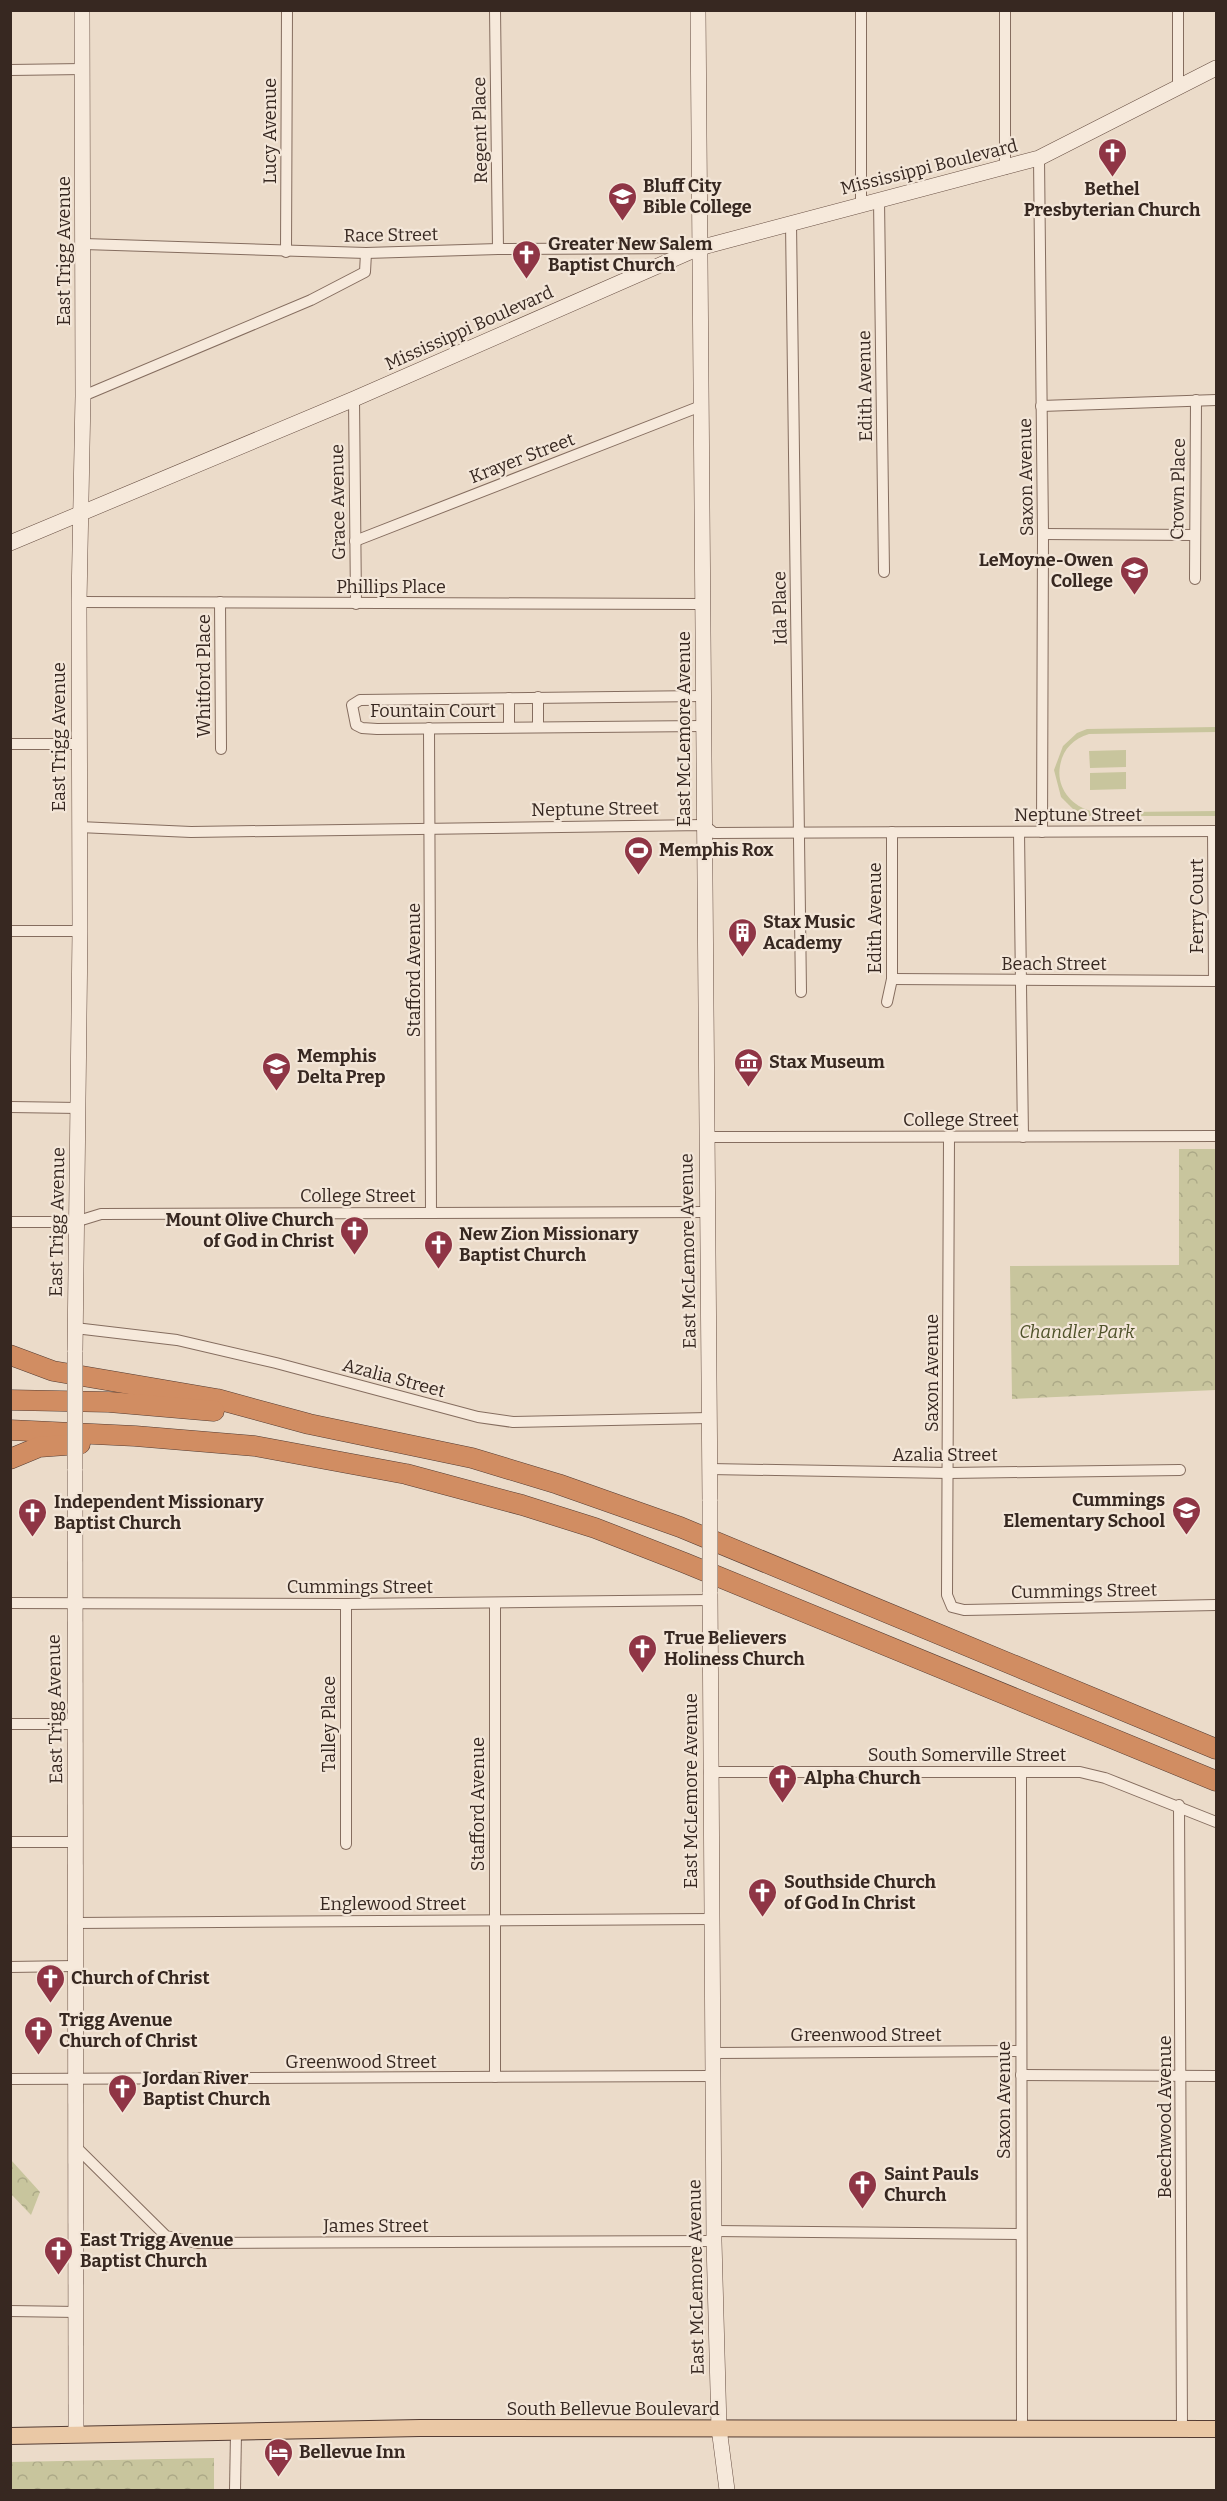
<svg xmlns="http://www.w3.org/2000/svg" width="1227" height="2501" viewBox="0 0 1227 2501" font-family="Bitter,serif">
	<defs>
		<pattern id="forest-crowns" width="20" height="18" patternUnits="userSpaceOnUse" patternTransform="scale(1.5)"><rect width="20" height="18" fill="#c8c59d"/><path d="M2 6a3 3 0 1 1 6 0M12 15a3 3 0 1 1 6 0" fill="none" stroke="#aca987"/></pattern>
	</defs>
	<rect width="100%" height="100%" fill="#ebdbc9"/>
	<!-- forest -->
	<g fill="url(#forest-crowns)">
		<path d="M 1179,1149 L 1216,1149 L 1216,1390 L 1012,1399 L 1010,1266 L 1179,1265 Z"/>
		<path d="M 11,2160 L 40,2192 L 31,2215 L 11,2194 Z"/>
		<path d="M 214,2458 L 214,2490 L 11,2490 L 11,2462 Z"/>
	</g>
	<!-- pitch -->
	<g fill="#c8c59d">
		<path d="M 1216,727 L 1216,732 L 1089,734 C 1073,739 1063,749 1060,766 C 1056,787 1071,806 1091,811 C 1102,814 1116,812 1128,812 C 1158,812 1187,811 1216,811 L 1216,816 L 1088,816 L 1073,809 L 1061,797 L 1054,770 L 1063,746 L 1077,733 L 1087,729 Z"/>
		<path d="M 1126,750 L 1126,767 L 1090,768 L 1089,751 Z"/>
		<path d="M 1126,772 L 1126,789 L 1090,790 L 1090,773 Z"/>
	</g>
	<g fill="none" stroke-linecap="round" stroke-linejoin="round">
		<defs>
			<g id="street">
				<path d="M 495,10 L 498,249"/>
				<path d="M 861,10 L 861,204"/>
				<path d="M 1005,10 L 1005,169"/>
				<path d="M 1178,10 L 1178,87"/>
				<path d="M 10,70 L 83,69"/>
				<path d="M 1039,158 L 1043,534 L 1042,832"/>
				<path d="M 879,200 L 884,572"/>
				<path d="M 791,223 L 801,992"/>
				<path d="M 84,244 L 366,253 L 498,249 L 693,248"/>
				<path d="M 286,252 L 287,10"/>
				<path d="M 83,396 L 311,300 L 365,272 L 366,253"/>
				<path d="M 354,399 L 356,604"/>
				<path d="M 1041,406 L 1216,400"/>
				<path d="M 1043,534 L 1194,535"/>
				<path d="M 355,541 L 701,406"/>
				<path d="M 1195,579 L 1196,400"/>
				<path d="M 79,602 L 703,604"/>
				<path d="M 220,602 L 221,749"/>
				<path d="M 703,696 L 360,700 L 352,705 L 356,725 L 362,728 L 377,729 L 703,726"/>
				<path d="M 538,697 L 538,727"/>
				<path d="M 509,698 L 509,727"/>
				<path d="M 429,728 L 431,1212"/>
				<path d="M 10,744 L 78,744"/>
				<path d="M 79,827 L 191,832 L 704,825 L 714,833 L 1216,831"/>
				<path d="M 1213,831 L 1214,981"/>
				<path d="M 1019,832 L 1023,1137"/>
				<path d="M 10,931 L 80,931"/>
				<path d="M 892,979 L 1216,981"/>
				<path d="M 887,1002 L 892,979 L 892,832"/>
				<path d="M 10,1107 L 79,1108"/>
				<path d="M 706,1137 L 1216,1136"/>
				<path d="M 949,1137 L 947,1595 L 952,1607 L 964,1610 L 1216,1605"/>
				<path d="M 10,1222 L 75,1222 L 101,1214 L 707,1212"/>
				<path d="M 75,1328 L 177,1340 L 276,1363 L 478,1417 L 513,1422 L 709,1418"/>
				<path d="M 710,1469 L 949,1473 L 1180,1470"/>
				<path d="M 10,1603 L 346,1604 L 710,1600"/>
				<path d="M 346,1604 L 346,1844"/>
				<path d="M 10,1724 L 75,1724"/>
				<path d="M 709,1772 L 1080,1772 L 1105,1778 L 1216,1822"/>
				<path d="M 1021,1772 L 1022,2429"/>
				<path d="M 1179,1805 L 1182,2429"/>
				<path d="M 10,1842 L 76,1842"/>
				<path d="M 75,1923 L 711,1919"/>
				<path d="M 10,1967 L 75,1966"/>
				<path d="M 712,2053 L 1021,2051"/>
				<path d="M 1021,2075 L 1216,2076"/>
				<path d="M 495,2077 L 495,1603"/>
				<path d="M 10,2079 L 712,2076"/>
				<path d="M 76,2147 L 166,2236 L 197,2243 L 714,2241"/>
				<path d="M 715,2231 L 1020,2234"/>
				<path d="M 10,2311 L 77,2312"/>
				<path d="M 235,2490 L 236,2433"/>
			</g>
			<g id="secondary">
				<path d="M 698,10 L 710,1501"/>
				<path d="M 10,543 L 354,399 L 699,248 L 1039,158 L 1216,68"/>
				<path d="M 75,1352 L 80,931 L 79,602 L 83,396 L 82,10"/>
				<path d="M 75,1469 L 76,2434"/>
				<path d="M 710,1592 L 714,2241 L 719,2428 L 727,2490"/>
			</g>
			<path id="primary" d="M 10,2436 L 420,2428 L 1216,2429"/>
			<g id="highway">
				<path d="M 10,1355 L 53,1371 L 217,1399 L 309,1424 L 472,1458 L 558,1484 L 680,1527 L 1216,1749"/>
				<path d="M 10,1400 L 109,1402 L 214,1411"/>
				<path d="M 10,1430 L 135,1436 L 255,1446 L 406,1474 L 522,1505 L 595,1528 L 685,1563 L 1216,1781"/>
				<path d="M 10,1459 L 39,1447 L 80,1444"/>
			</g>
		</defs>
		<!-- street casing -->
		<use href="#street" stroke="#856d5f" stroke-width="12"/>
		<!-- secondary casing -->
		<use href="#secondary" stroke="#674e42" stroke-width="16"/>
		<!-- primary casing -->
		<use href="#primary" stroke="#543c33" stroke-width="18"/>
		<!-- highway casing -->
		<use href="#highway" stroke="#543c33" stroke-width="21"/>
		<!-- street -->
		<use href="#street" stroke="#f6e9db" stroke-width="10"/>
		<!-- secondary -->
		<use href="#secondary" stroke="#f6e9db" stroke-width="15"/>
		<!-- primary -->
		<use href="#primary" stroke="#eac8a5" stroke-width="16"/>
		<!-- highway -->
		<use href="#highway" stroke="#d18d62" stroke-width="20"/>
		<defs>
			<g id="secondary-bridge">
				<path d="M 75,1352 L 75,1469"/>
				<path d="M 710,1592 L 710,1501"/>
			</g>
		</defs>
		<!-- secondary-bridge casing -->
		<use href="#secondary-bridge" stroke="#674e42" stroke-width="16" stroke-linecap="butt"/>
		<!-- secondary-bridge -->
		<use href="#secondary-bridge" stroke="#f6e9db" stroke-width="15"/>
	</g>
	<!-- icons -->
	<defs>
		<symbol id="church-pin" viewBox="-11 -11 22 30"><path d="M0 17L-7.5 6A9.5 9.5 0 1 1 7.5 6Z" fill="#8f3545" stroke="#f3e6d8"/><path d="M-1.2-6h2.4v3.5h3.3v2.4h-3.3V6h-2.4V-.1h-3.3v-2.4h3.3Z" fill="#fff"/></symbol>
		<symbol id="school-pin" viewBox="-11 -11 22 30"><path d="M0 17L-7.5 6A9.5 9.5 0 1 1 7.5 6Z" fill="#8f3545" stroke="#f3e6d8"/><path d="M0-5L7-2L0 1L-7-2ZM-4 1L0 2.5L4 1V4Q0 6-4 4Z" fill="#fff"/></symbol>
		<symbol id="university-pin" viewBox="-11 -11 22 30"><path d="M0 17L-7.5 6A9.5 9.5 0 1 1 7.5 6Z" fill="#8f3545" stroke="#f3e6d8"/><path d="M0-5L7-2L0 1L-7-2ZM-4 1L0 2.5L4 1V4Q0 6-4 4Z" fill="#fff"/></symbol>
		<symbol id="stadium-pin" viewBox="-11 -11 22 30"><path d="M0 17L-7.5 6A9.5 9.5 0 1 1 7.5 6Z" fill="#8f3545" stroke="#f3e6d8"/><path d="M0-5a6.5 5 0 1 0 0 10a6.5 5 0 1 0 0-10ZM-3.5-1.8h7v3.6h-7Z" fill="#fff"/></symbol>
		<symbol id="building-pin" viewBox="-11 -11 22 30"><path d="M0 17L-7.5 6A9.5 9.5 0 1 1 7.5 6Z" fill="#8f3545" stroke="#f3e6d8"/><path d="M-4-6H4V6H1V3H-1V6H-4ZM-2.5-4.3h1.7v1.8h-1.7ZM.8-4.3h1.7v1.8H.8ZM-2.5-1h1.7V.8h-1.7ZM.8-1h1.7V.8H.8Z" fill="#fff"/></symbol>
		<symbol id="museum-pin" viewBox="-11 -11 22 30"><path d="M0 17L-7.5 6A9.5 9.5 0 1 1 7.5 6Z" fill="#8f3545" stroke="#f3e6d8"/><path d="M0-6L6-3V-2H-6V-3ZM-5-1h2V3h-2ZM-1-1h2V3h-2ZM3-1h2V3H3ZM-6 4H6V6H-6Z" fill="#fff"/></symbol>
		<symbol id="hotel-pin" viewBox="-11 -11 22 30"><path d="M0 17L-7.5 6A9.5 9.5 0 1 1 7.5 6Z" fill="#8f3545" stroke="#f3e6d8"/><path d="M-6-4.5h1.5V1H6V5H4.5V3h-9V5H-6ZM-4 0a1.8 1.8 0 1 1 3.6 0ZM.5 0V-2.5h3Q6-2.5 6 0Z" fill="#fff"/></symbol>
	</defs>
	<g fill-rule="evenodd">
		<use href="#church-pin" x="1096" y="136" width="33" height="45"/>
		<use href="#school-pin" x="606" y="180" width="33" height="45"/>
		<use href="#church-pin" x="510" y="238" width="33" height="45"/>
		<use href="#university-pin" x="1118" y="554" width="33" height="45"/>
		<use href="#stadium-pin" x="622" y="834" width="33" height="45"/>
		<use href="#building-pin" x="726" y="916" width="33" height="45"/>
		<use href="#museum-pin" x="732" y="1046" width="33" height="45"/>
		<use href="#school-pin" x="260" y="1050" width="33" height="45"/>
		<use href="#church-pin" x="338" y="1214" width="33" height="45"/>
		<use href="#church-pin" x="422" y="1228" width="33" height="45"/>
		<use href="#school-pin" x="1170" y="1494" width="33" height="45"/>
		<use href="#church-pin" x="16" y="1496" width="33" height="45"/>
		<use href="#church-pin" x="626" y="1632" width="33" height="45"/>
		<use href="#church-pin" x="766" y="1762" width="33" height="45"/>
		<use href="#church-pin" x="746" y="1876" width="33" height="45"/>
		<use href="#church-pin" x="34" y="1962" width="33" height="45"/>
		<use href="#church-pin" x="22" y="2014" width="33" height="45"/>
		<use href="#church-pin" x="106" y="2072" width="33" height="45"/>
		<use href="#church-pin" x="846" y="2168" width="33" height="45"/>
		<use href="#church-pin" x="42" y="2234" width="33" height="45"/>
		<use href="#hotel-pin" x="262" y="2436" width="33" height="45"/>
	</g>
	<g text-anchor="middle" stroke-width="4.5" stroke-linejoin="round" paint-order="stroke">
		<!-- street labels -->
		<g font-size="18" fill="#372821" stroke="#f3e6d8">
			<text transform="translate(480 130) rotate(-91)" y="6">Regent Place</text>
			<text transform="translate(270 131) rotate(-90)" y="6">Lucy Avenue</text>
			<text transform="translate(929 167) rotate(-14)" y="6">Mississippi Boulevard</text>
			<text transform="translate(391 235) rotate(-1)" y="6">Race Street</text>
			<text transform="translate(64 251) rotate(-90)" y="6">East Trigg Avenue</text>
			<text transform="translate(469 328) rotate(-24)" y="6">Mississippi Boulevard</text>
			<text transform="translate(865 386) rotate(-91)" y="6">Edith Avenue</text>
			<text transform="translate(522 458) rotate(-21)" y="6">Krayer Street</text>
			<text transform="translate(1026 477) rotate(-91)" y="6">Saxon Avenue</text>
			<text transform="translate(1178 489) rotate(-89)" y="6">Crown Place</text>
			<text transform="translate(338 502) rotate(-91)" y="6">Grace Avenue</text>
			<text x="391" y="593">Phillips Place</text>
			<text transform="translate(780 608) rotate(-91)" y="6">Ida Place</text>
			<text transform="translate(204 676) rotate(-90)" y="6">Whitford Place</text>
			<text x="433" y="717">Fountain Court</text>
			<text transform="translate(684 729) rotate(-90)" y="6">East McLemore Avenue</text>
			<text transform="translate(59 737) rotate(-90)" y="6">East Trigg Avenue</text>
			<text transform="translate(595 809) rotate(-1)" y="6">Neptune Street</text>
			<text x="1078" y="821">Neptune Street</text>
			<text transform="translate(1197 906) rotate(-90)" y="6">Ferry Court</text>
			<text transform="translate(875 918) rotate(-90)" y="6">Edith Avenue</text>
			<text x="1054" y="970">Beach Street</text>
			<text transform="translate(414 970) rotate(-90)" y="6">Stafford Avenue</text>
			<text x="961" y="1126">College Street</text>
			<text x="358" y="1202">College Street</text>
			<text transform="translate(57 1222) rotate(-89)" y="6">East Trigg Avenue</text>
			<text transform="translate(688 1251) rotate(-91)" y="6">East McLemore Avenue</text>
			<text transform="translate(932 1373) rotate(-90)" y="6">Saxon Avenue</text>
			<text transform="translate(394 1378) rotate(15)" y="6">Azalia Street</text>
			<text x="945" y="1461">Azalia Street</text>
			<text x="360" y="1593">Cummings Street</text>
			<text transform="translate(1084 1591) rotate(-1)" y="6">Cummings Street</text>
			<text transform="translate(55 1709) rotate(-91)" y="6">East Trigg Avenue</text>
			<text transform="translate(329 1724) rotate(-90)" y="6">Talley Place</text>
			<text x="967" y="1761">South Somerville Street</text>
			<text transform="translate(691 1791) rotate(-90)" y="6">East McLemore Avenue</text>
			<text transform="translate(478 1804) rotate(-90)" y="6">Stafford Avenue</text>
			<text x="393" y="1910">Englewood Street</text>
			<text x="866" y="2041">Greenwood Street</text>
			<text x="361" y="2068">Greenwood Street</text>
			<text transform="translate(1004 2100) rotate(-90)" y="6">Saxon Avenue</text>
			<text transform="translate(1165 2117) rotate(-90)" y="6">Beechwood Avenue</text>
			<text x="376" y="2232">James Street</text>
			<text transform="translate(696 2277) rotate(-91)" y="6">East McLemore Avenue</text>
			<text x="613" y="2415">South Bellevue Boulevard</text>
		</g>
		<!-- poi labels -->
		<g font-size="18" font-weight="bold" fill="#372821" stroke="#f3e6d8" text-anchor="start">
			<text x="643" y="192">Bluff City<tspan x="643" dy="21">Bible College</tspan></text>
			<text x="1112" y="195" text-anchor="middle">Bethel<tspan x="1112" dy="21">Presbyterian Church</tspan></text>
			<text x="548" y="250">Greater New Salem<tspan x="548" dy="21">Baptist Church</tspan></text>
			<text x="1113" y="566" text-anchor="end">LeMoyne-Owen<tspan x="1113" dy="21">College</tspan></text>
			<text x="659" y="856">Memphis Rox</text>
			<text x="763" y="928">Stax Music<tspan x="763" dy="21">Academy</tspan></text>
			<text x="297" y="1062">Memphis<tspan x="297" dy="21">Delta Prep</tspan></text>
			<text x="769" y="1068">Stax Museum</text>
			<text x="334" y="1226" text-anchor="end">Mount Olive Church<tspan x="334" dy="21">of God in Christ</tspan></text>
			<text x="459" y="1240">New Zion Missionary<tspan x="459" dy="21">Baptist Church</tspan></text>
			<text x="1165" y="1506" text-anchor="end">Cummings<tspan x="1165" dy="21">Elementary School</tspan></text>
			<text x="54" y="1508">Independent Missionary<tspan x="54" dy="21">Baptist Church</tspan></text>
			<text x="664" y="1644">True Believers<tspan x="664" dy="21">Holiness Church</tspan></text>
			<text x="804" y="1784">Alpha Church</text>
			<text x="784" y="1888">Southside Church<tspan x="784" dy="21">of God In Christ</tspan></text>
			<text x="71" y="1984">Church of Christ</text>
			<text x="59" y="2026">Trigg Avenue<tspan x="59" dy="21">Church of Christ</tspan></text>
			<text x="143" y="2084">Jordan River<tspan x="143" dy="21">Baptist Church</tspan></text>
			<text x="884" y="2180">Saint Pauls<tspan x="884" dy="21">Church</tspan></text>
			<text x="80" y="2246">East Trigg Avenue<tspan x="80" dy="21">Baptist Church</tspan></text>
			<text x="299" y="2458">Bellevue Inn</text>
		</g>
		<!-- park labels -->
		<g font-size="18" font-style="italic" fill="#4f522a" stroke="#f3e6d8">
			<text x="1077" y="1338">Chandler Park</text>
		</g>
	</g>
	<!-- border -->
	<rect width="1227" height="2501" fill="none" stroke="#372821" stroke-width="24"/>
</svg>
